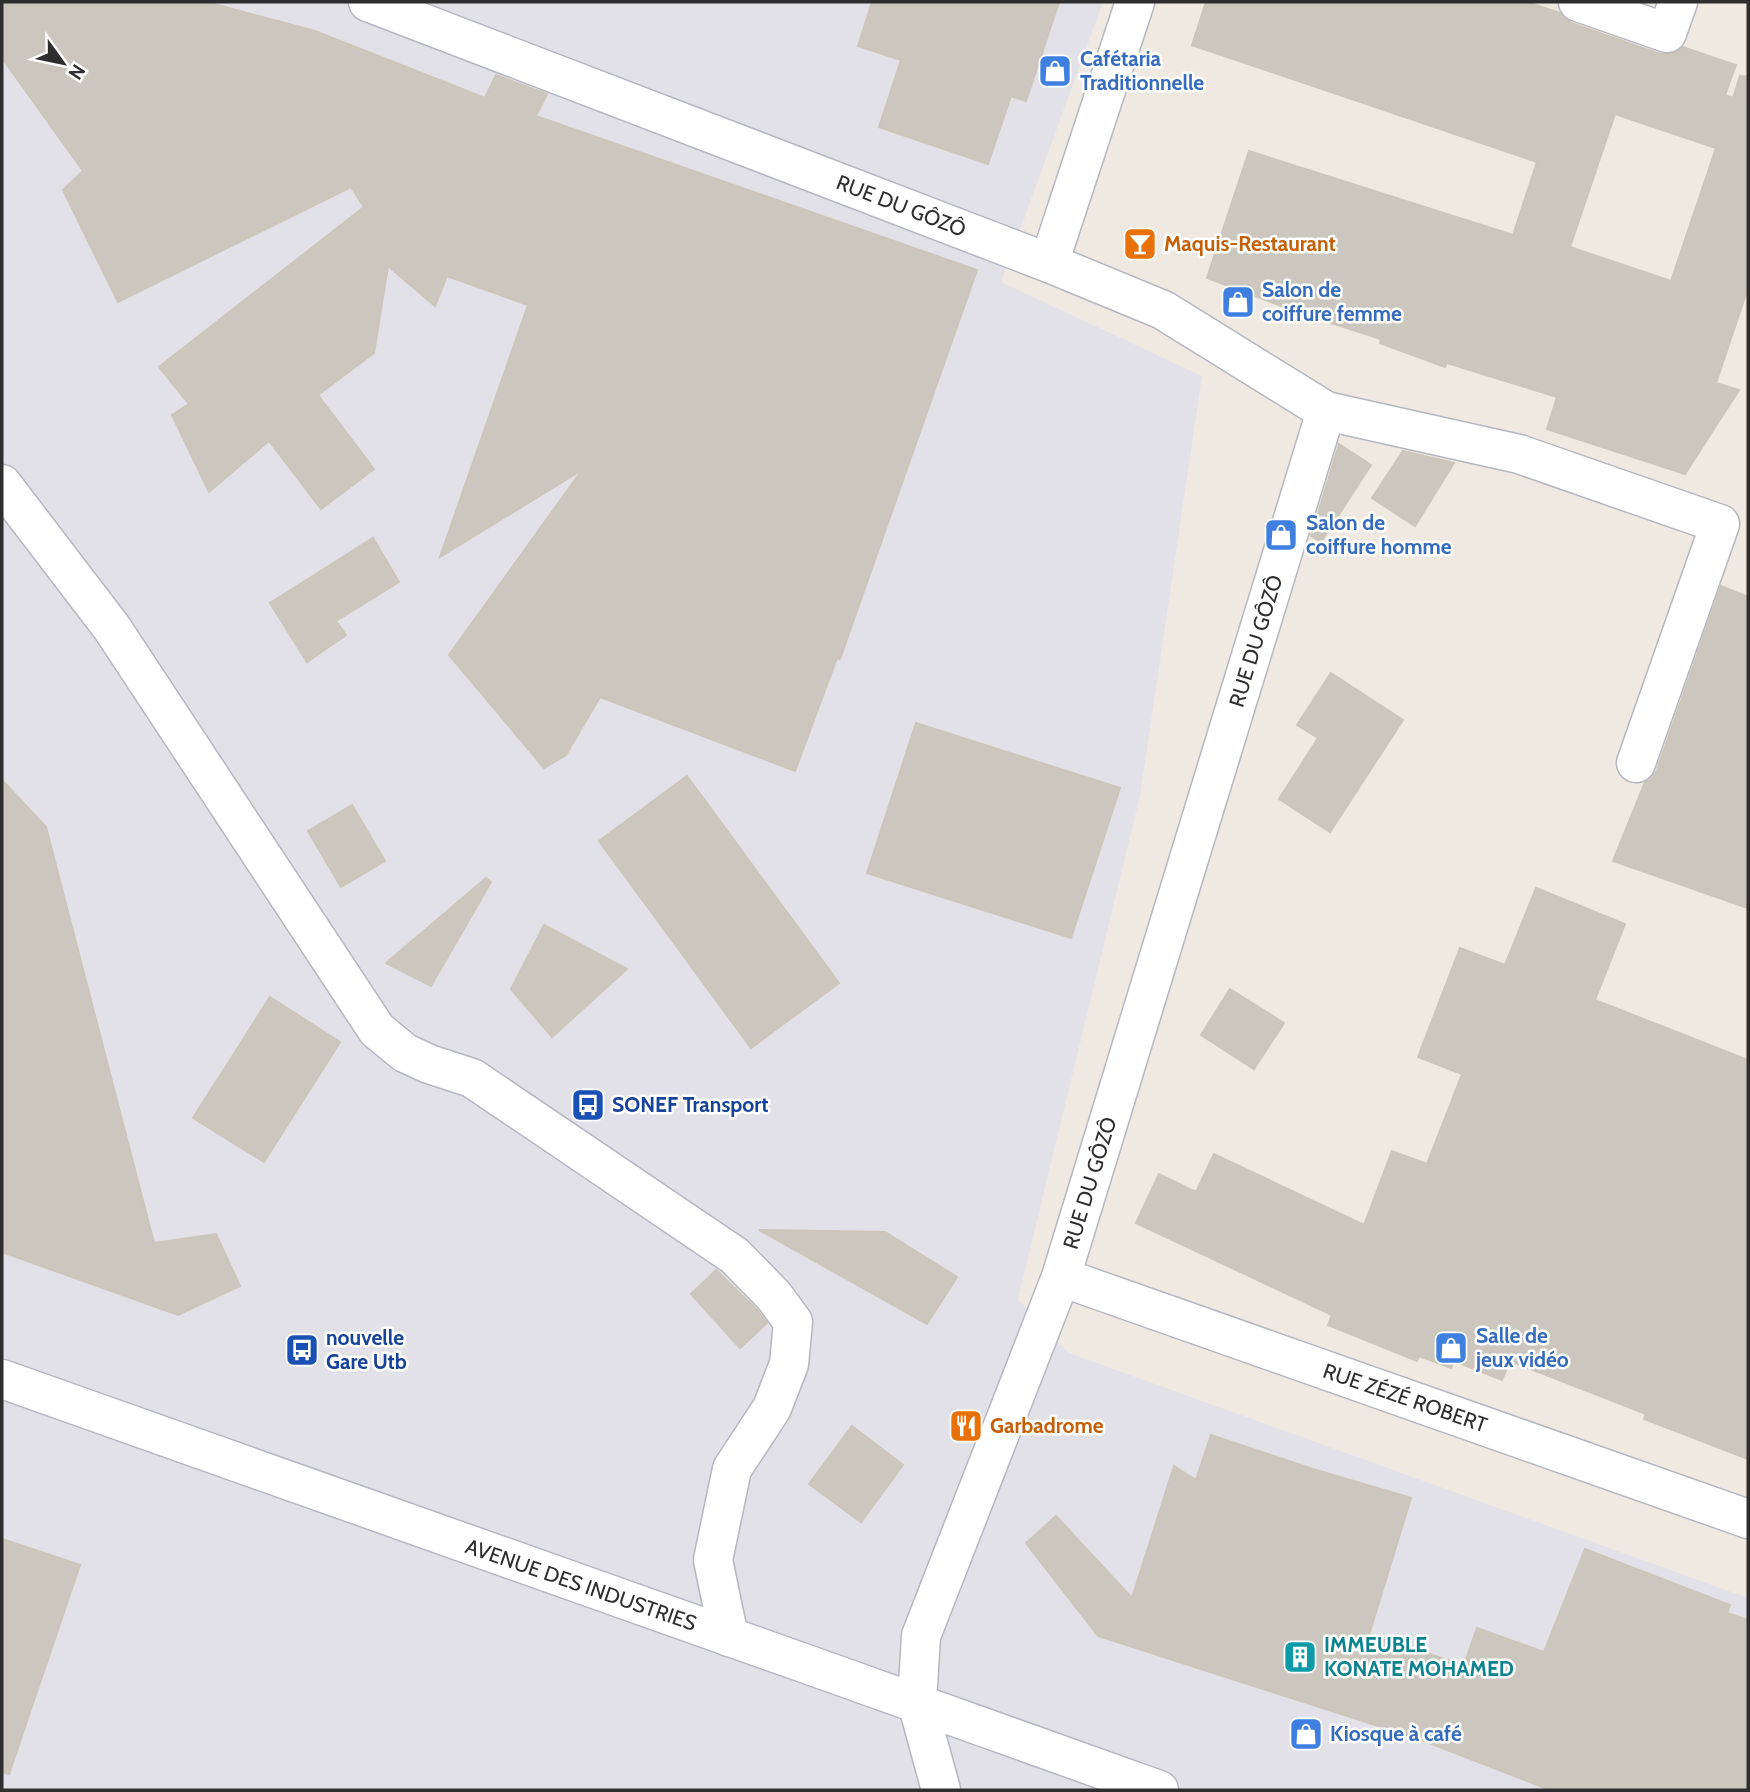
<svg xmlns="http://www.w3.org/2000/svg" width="1750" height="1792" viewBox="0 0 1750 1792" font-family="Cabin,sans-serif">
	<rect width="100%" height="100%" fill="#efe9e1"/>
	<!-- industrial -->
	<path fill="#e3e1e8" d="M 2,2 L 1103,2 L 1001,282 L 1202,376 L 1140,796 L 1018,1299 L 1069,1353 L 1748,1598 L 1748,1790 L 2,1790 Z"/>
	<!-- building -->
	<g fill="#cbc7bf" stroke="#cbc5ba" stroke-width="2" fill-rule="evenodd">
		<path d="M 2,2 L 206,2 L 315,31 L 485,98 L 496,75 L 547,94 L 536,116 L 977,270 L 840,659 L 837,658 L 795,771 L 600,697 L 566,755 L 544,768 L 449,655 L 582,470 L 440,557 L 528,305 L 447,276 L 435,306 L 388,266 L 374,353 L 318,395 L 374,469 L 321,509 L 269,441 L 209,492 L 172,415 L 189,404 L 159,367 L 364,207 L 351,187 L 118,302 L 63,190 L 83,171 L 2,58 Z"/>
		<path d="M 872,2 L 1059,2 L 1026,101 L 1011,96 L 988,164 L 879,127 L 901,60 L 858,46 Z"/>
		<path d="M 1206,2 L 1527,2 L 1560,13 L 1571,23 L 1660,54 L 1672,54 L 1683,47 L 1736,65 L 1725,95 L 1733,98 L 1740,76 L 1748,77 L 1748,288 L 1716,383 L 1739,390 L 1685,474 L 1547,429 L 1557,397 L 1447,363 L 1445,367 L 1380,343 L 1381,339 L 1300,313 L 1207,278 L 1249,151 L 1513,235 L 1537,162 L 1192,45 ZM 1615,114 L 1716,148 L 1671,281 L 1570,247 Z"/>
		<path d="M 1339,444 L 1371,465 L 1321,542 L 1311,536 Z"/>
		<path d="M 1403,451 L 1454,463 L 1415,526 L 1372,498 Z"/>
		<path d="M 373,538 L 399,582 L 336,621 L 346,635 L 307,662 L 270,603 Z"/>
		<path d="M 1721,586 L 1748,597 L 1748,908 L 1613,861 L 1645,782 L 1651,779 L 1657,770 Z"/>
		<path d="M 1331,673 L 1403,720 L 1330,832 L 1279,799 L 1318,738 L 1297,725 Z"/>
		<path d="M 916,723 L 1120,788 L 1071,938 L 867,873 Z"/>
		<path d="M 687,776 L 839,983 L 751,1048 L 599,841 Z"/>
		<path d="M 2,780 L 46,827 L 154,1243 L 216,1234 L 240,1286 L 178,1315 L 2,1252 Z"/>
		<path d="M 352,805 L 385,861 L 341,887 L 308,831 Z"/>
		<path d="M 486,878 L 491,882 L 431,986 L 386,963 Z"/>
		<path d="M 1536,888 L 1625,924 L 1595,1000 L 1748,1060 L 1748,1459 L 1644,1419 L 1646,1414 L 1510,1361 L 1502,1380 L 1454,1361 L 1451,1368 L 1419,1356 L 1417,1361 L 1328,1325 L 1332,1315 L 1136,1223 L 1159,1174 L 1196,1192 L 1214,1154 L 1364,1225 L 1392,1151 L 1427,1164 L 1462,1074 L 1418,1057 L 1460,948 L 1505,965 Z"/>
		<path d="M 544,925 L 627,969 L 552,1037 L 511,989 Z"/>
		<path d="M 1230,989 L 1284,1023 L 1254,1069 L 1201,1035 Z"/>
		<path d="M 270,997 L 340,1042 L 264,1162 L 193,1118 Z"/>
		<path d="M 759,1230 L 885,1232 L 957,1277 L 927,1324 Z"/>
		<path d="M 716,1270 L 757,1310 L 767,1323 L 740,1348 L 691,1294 Z"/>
		<path d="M 852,1426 L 903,1465 L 861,1522 L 809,1484 Z"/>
		<path d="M 1211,1435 L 1313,1469 L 1411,1498 L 1369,1635 L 1464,1665 L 1477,1628 L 1544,1652 L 1585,1549 L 1730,1605 L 1727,1613 L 1748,1620 L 1748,1790 L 1550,1790 L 1419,1739 L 1098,1636 L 1026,1543 L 1056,1516 L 1132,1598 L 1174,1466 L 1196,1480 Z"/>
		<path d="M 2,1539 L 80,1565 L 9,1774 L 2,1772 Z"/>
	</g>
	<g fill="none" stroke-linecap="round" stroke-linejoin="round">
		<defs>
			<g id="street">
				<path d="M 368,2 L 1049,263 L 1163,310 L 1326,411 L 1061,1277 L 921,1636 L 917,1702 L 941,1790"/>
				<path d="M 1578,2 L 1667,33 L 1678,2"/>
				<path d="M 1049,263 L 1135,2"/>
				<path d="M 1326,411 L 1519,454 L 1720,524 L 1636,763"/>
				<path d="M 2,484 L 112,628 L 377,1030 L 405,1053 L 429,1064 L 472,1078 L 735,1256 L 774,1296 L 793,1322 L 789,1364 L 772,1408 L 732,1469 L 713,1560 L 729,1637"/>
				<path d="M 1061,1277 L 1748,1519"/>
			</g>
			<path id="secondary" d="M 2,1379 C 387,1517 774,1651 1159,1790"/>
		</defs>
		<!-- street casing -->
		<use href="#street" stroke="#b4b7c1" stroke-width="41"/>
		<!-- secondary casing -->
		<use href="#secondary" stroke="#b4b7c1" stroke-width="41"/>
		<!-- street -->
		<use href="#street" stroke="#fff" stroke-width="38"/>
		<!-- secondary -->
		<use href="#secondary" stroke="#fff" stroke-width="38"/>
	</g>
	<!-- icons -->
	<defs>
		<symbol id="shop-square" viewBox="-11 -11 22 22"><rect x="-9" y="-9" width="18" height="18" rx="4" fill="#3f7fe0" stroke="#fff"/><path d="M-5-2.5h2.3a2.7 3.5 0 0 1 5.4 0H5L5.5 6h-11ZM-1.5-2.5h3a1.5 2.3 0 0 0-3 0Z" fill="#fff"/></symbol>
		<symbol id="bar-square" viewBox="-11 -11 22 22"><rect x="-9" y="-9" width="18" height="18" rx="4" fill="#e8710a" stroke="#fff"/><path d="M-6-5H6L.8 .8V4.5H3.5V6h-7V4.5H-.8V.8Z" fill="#fff"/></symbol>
		<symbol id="bus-square" viewBox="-11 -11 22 22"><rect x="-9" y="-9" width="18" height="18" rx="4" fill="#1a4fb4" stroke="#fff"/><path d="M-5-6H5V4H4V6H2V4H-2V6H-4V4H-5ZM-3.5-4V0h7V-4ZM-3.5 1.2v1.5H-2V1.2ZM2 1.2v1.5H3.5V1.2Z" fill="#fff"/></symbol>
		<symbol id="restaurant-square" viewBox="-11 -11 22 22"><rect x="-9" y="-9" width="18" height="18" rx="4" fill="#e8710a" stroke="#fff"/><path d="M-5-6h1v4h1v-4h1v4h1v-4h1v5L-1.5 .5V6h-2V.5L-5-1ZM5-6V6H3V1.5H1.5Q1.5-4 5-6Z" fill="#fff"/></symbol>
		<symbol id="building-square" viewBox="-11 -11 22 22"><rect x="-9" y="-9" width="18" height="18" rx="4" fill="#0f9aa8" stroke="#fff"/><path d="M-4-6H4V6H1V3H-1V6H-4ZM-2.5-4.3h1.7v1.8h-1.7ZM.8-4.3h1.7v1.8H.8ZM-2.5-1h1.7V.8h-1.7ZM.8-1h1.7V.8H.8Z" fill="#fff"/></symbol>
	</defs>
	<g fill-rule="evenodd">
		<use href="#shop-square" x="1036" y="52" width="38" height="38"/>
		<use href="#bar-square" x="1121" y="225" width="38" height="38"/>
		<use href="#shop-square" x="1219" y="283" width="38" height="38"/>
		<use href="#shop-square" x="1262" y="516" width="38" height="38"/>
		<use href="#bus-square" x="569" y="1086" width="38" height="38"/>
		<use href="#shop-square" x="1432" y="1329" width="38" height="38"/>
		<use href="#bus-square" x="283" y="1331" width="38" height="38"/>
		<use href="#restaurant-square" x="947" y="1407" width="38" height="38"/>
		<use href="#building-square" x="1281" y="1638" width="38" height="38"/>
		<use href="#shop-square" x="1287" y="1715" width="38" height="38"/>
	</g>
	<g text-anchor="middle" stroke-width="5" stroke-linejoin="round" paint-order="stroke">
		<!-- shop labels -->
		<g font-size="21" font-weight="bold" fill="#366cbe" stroke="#fff" text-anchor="start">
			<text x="1080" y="66">Cafétaria<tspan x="1080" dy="24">Traditionnelle</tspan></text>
			<text x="1262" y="297">Salon de<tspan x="1262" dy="24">coiffure femme</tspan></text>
			<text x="1306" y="530">Salon de<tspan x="1306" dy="24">coiffure homme</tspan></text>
			<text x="1476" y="1343">Salle de<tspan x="1476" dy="24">jeux vidéo</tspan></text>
			<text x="1330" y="1741">Kiosque à café</text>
		</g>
		<!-- street labels -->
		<g font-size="21" fill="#2e2e2e" stroke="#fff">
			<text transform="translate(901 206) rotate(21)" y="7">RUE DU GÔZÔ</text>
			<text transform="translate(1256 641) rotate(-73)" y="7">RUE DU GÔZÔ</text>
			<text transform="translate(1090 1183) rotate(-73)" y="7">RUE DU GÔZÔ</text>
			<text transform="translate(1405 1398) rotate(19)" y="7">RUE ZÉZÉ ROBERT</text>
			<text transform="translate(581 1585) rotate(19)" y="7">AVENUE DES INDUSTRIES</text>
		</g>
		<!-- food labels -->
		<g font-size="21" font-weight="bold" fill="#c56008" stroke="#fff" text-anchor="start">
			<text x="1164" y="251">Maquis-Restaurant</text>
			<text x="990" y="1433">Garbadrome</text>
		</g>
		<!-- transit labels -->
		<g font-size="21" font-weight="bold" fill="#164399" stroke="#fff" text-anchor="start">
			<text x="612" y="1112">SONEF Transport</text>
			<text x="326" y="1345">nouvelle<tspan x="326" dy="24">Gare Utb</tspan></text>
		</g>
		<!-- culture labels -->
		<g font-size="21" font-weight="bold" fill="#0d838f" stroke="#fff" text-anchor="start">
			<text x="1324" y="1652">IMMEUBLE<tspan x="1324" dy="24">KONATE MOHAMED</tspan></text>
		</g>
	</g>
	<!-- border -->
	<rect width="1750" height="1792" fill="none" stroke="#2e2e2e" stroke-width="7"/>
	<!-- north arrow -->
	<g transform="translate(63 63) rotate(123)" stroke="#ffffff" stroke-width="5" paint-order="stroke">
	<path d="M0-5L12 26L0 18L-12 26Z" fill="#2e2e2e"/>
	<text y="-10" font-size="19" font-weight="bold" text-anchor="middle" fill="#2e2e2e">N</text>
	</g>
</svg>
